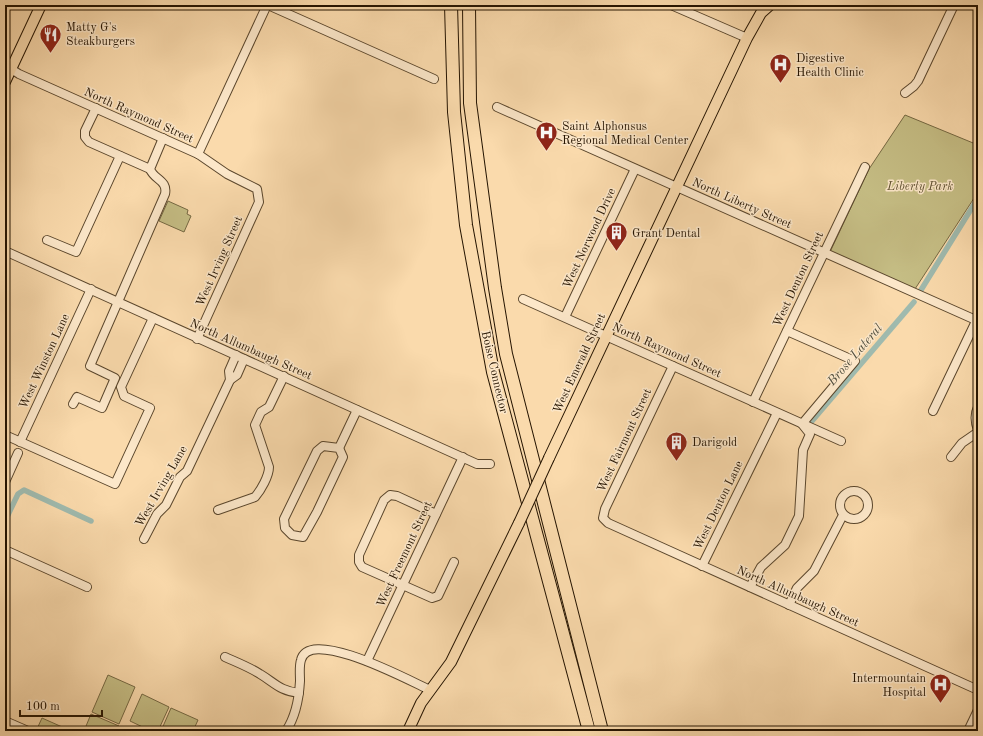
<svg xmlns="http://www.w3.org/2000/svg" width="983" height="736" viewBox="0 0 983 736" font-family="'Old Standard TT',serif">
	<rect width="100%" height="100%" fill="#fadaac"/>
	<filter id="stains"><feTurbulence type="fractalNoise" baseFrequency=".005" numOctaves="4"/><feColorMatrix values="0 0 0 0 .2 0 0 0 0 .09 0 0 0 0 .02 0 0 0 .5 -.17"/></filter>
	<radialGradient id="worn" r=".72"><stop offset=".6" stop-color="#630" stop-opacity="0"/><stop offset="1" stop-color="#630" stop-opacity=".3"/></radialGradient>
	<!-- green -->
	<g fill="#c5bd84" stroke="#756842">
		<path d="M 905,115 L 978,145 L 978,192 L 915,289 L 830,252 L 869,169 Z"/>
		<path d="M 168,201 L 188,210 L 187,214 L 191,216 L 184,232 L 159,221 Z"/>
		<path d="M 108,675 L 135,687 L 119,724 L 92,712 Z"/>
		<path d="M 142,694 L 169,707 L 158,731 L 151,731 L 130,721 Z"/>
		<path d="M 171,708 L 198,720 L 193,731 L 161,731 Z"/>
		<path d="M 91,714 L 119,726 L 116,731 L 84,731 Z"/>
		<path d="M 42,718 L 69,730 L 69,731 L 36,731 Z"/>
	</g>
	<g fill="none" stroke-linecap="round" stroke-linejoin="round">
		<!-- canal -->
		<g stroke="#9fbaae" stroke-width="5.5">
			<path d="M 921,290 L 978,198"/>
			<path d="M 812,421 L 914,302"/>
			<path d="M 5,521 L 18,494 L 24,490 L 91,521"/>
		</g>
		<defs>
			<g id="minor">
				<path d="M 268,5 L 434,79"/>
				<path d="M 671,5 L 747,38"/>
				<path d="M 5,65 L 19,74 L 198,154 L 227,174 L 257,189 L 259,202 L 197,339"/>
				<path d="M 905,93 L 914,86 L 918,81 L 954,5"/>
				<path d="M 497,107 L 978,321"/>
				<path d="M 96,108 L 85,131 L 85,137 L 89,142 L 150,169"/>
				<path d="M 198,154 L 267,5"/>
				<path d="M 47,240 L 76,252 L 120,156"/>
				<path d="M 5,251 L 477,464 L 490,464"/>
				<path d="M 523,299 L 841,441"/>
				<path d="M 565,317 L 635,169"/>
				<path d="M 236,355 L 229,371 L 230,380 L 237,375 L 244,359"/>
				<path d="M 673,366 L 605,509 L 603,518 L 608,523 L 978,690"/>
				<path d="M 753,402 L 865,167"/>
				<path d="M 73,404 L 77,397 L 102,408 L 115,378 L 90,366 L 165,194 C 168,180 154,180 150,169 L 163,138"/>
				<path d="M 978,407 C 974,415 975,422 978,430"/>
				<path d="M 933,411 L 978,317"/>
				<path d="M 5,435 L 115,484 L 150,408 L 124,396 L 121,387 L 153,318"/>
				<path d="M 20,442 L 91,289"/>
				<path d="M 323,446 L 339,448 L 343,457 L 317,512 L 303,537 L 292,535 L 285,528 L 284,519 L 317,451 Z"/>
				<path d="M 339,448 L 357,410"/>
				<path d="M 951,457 L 962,443 L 978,432"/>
				<path d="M 5,482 L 18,453"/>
				<circle cx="854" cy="505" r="14"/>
				<path d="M 218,510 L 255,497 C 261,490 269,476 269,467 L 255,425 L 261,412 L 269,407 L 284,376"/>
				<path d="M 436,514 L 397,496 L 390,495 L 384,500 L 359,555 L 359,562 L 362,567 L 432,598 L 438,596 L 454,562"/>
				<path d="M 144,539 L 157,514 L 166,505 L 180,477 L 187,471 L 230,380"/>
				<path d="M 5,550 L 87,587"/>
				<path d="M 702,566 L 777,413"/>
				<path d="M 750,587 L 761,567 L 785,545 L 799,516 L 803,450 L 810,434 L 802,424 L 855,361 L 787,331"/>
				<path d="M 789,605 L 797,588 L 814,571 L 843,515"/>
				<path d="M 225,657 C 236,662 249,667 260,674 C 275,683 280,691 299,693"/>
				<path d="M 367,661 L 463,457"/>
				<path d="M 5,721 L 28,731"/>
				<path d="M 286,731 C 296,716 299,699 300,681 C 300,674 299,666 301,660 C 309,626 412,682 430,690"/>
				<path d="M 968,731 L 978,710"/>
			</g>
			<g id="major">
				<path d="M 5,82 L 41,5"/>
				<path d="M 549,458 L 747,38 L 761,13 L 770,5"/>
				<path d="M 408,731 L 421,703 L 451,662 L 519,523"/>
			</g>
			<g id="highway">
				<path d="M 451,5 L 454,112 L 466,225 L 493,372 L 589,731"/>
				<path d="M 469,5 L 470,103 L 495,288 L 506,354 L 602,731"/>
			</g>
		</defs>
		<!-- minor casing -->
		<use href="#minor" stroke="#5a462c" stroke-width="10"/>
		<!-- major casing -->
		<use href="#major" stroke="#251401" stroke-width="12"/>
		<!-- highway casing -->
		<use href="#highway" stroke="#251401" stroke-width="14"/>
		<!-- minor -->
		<use href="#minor" stroke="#fce7c9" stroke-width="8"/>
		<!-- major -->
		<use href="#major" stroke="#fadaac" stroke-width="10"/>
		<!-- highway -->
		<use href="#highway" stroke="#fadaac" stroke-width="12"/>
		<defs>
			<path id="major-bridge" d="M 519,523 L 549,458"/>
		</defs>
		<!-- major-bridge casing -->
		<use href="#major-bridge" stroke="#251401" stroke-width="12" stroke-linecap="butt"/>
		<!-- major-bridge -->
		<use href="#major-bridge" stroke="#fadaac" stroke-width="10"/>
	</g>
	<!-- icons -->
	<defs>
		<symbol id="restaurant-pin" viewBox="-11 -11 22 30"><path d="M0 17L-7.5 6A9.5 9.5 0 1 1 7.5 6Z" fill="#8f2418" stroke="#fce7c9"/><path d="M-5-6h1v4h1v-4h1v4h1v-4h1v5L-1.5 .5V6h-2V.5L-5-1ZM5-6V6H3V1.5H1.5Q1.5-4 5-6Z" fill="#fff"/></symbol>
		<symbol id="hospital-pin" viewBox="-11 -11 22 30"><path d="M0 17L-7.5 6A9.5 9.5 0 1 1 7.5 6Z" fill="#8f2418" stroke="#fce7c9"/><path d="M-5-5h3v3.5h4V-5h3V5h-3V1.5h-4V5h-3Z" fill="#fff"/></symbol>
		<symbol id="building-pin" viewBox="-11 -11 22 30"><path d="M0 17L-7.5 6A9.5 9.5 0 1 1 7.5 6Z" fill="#8f2418" stroke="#fce7c9"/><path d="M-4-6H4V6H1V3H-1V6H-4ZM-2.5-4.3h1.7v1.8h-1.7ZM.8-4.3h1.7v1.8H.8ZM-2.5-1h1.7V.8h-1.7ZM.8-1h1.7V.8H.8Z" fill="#fff"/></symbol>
	</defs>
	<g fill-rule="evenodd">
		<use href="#restaurant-pin" x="38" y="22" width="25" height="34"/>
		<use href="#hospital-pin" x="768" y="52" width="25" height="34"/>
		<use href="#hospital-pin" x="534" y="120" width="25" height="34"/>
		<use href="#building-pin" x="604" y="220" width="25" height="34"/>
		<use href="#building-pin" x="664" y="430" width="25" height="34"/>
		<use href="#hospital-pin" x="928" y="672" width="25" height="34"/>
	</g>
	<g text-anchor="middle" stroke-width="3" stroke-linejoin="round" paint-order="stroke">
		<!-- poi labels -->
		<g font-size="12" fill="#251401" stroke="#fce7c9" text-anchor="start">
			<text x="66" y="31">Matty G's<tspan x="66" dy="14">Steakburgers</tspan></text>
			<text x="796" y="62">Digestive<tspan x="796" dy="14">Health Clinic</tspan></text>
			<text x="562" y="130">Saint Alphonsus<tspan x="562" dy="14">Regional Medical Center</tspan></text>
			<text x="632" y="237">Grant Dental</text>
			<text x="692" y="446">Darigold</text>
			<text x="926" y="682" text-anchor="end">Intermountain<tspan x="926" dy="14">Hospital</tspan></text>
		</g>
		<!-- street labels -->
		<g font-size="12" fill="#251401" stroke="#fce7c9">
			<text transform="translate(139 115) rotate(24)" y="4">North Raymond Street</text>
			<text transform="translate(742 203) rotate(24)" y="4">North Liberty Street</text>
			<text transform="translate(589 238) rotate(-65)" y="4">West Norwood Drive</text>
			<text transform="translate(219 261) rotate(-66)" y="4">West Irving Street</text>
			<text transform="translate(798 279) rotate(-65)" y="4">West Denton Street</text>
			<text transform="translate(251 349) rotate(24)" y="4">North Allumbaugh Street</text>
			<text transform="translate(667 350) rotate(24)" y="4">North Raymond Street</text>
			<text transform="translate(44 361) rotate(-65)" y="4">West Winston Lane</text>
			<text transform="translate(579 363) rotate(-65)" y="4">West Emerald Street</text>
			<text transform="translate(495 372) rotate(77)" y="4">Boise Connector</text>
			<text transform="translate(624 440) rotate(-65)" y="4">West Fairmont Street</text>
			<text transform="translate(161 486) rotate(-60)" y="4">West Irving Lane</text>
			<text transform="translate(718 505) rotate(-64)" y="4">West Denton Lane</text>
			<text transform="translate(404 554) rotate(-65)" y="4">West Freemont Street</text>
			<text transform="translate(798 596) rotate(24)" y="4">North Allumbaugh Street</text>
		</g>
		<!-- park labels -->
		<g font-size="12" font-style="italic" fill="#5d4f2f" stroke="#fce7c9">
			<text x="920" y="190">Liberty Park</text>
		</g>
		<!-- water labels -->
		<g font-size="13" font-style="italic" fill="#504e3e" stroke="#fce7c9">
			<text transform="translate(854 354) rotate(-49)" y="5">Brose Lateral</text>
		</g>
	</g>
	<!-- margin -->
	<rect width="983" height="736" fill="none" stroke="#fadaac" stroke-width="20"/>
	<rect x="6" y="6" width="971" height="724" fill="none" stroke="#251401" stroke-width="2"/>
	<rect x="10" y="10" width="963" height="716" fill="none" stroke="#251401"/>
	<!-- scale -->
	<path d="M20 710v6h82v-6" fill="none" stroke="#251401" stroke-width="2"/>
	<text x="26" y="710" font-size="12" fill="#251401" stroke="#fce7c9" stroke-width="3" paint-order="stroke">100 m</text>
	<rect width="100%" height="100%" filter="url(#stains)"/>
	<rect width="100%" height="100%" fill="url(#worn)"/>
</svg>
